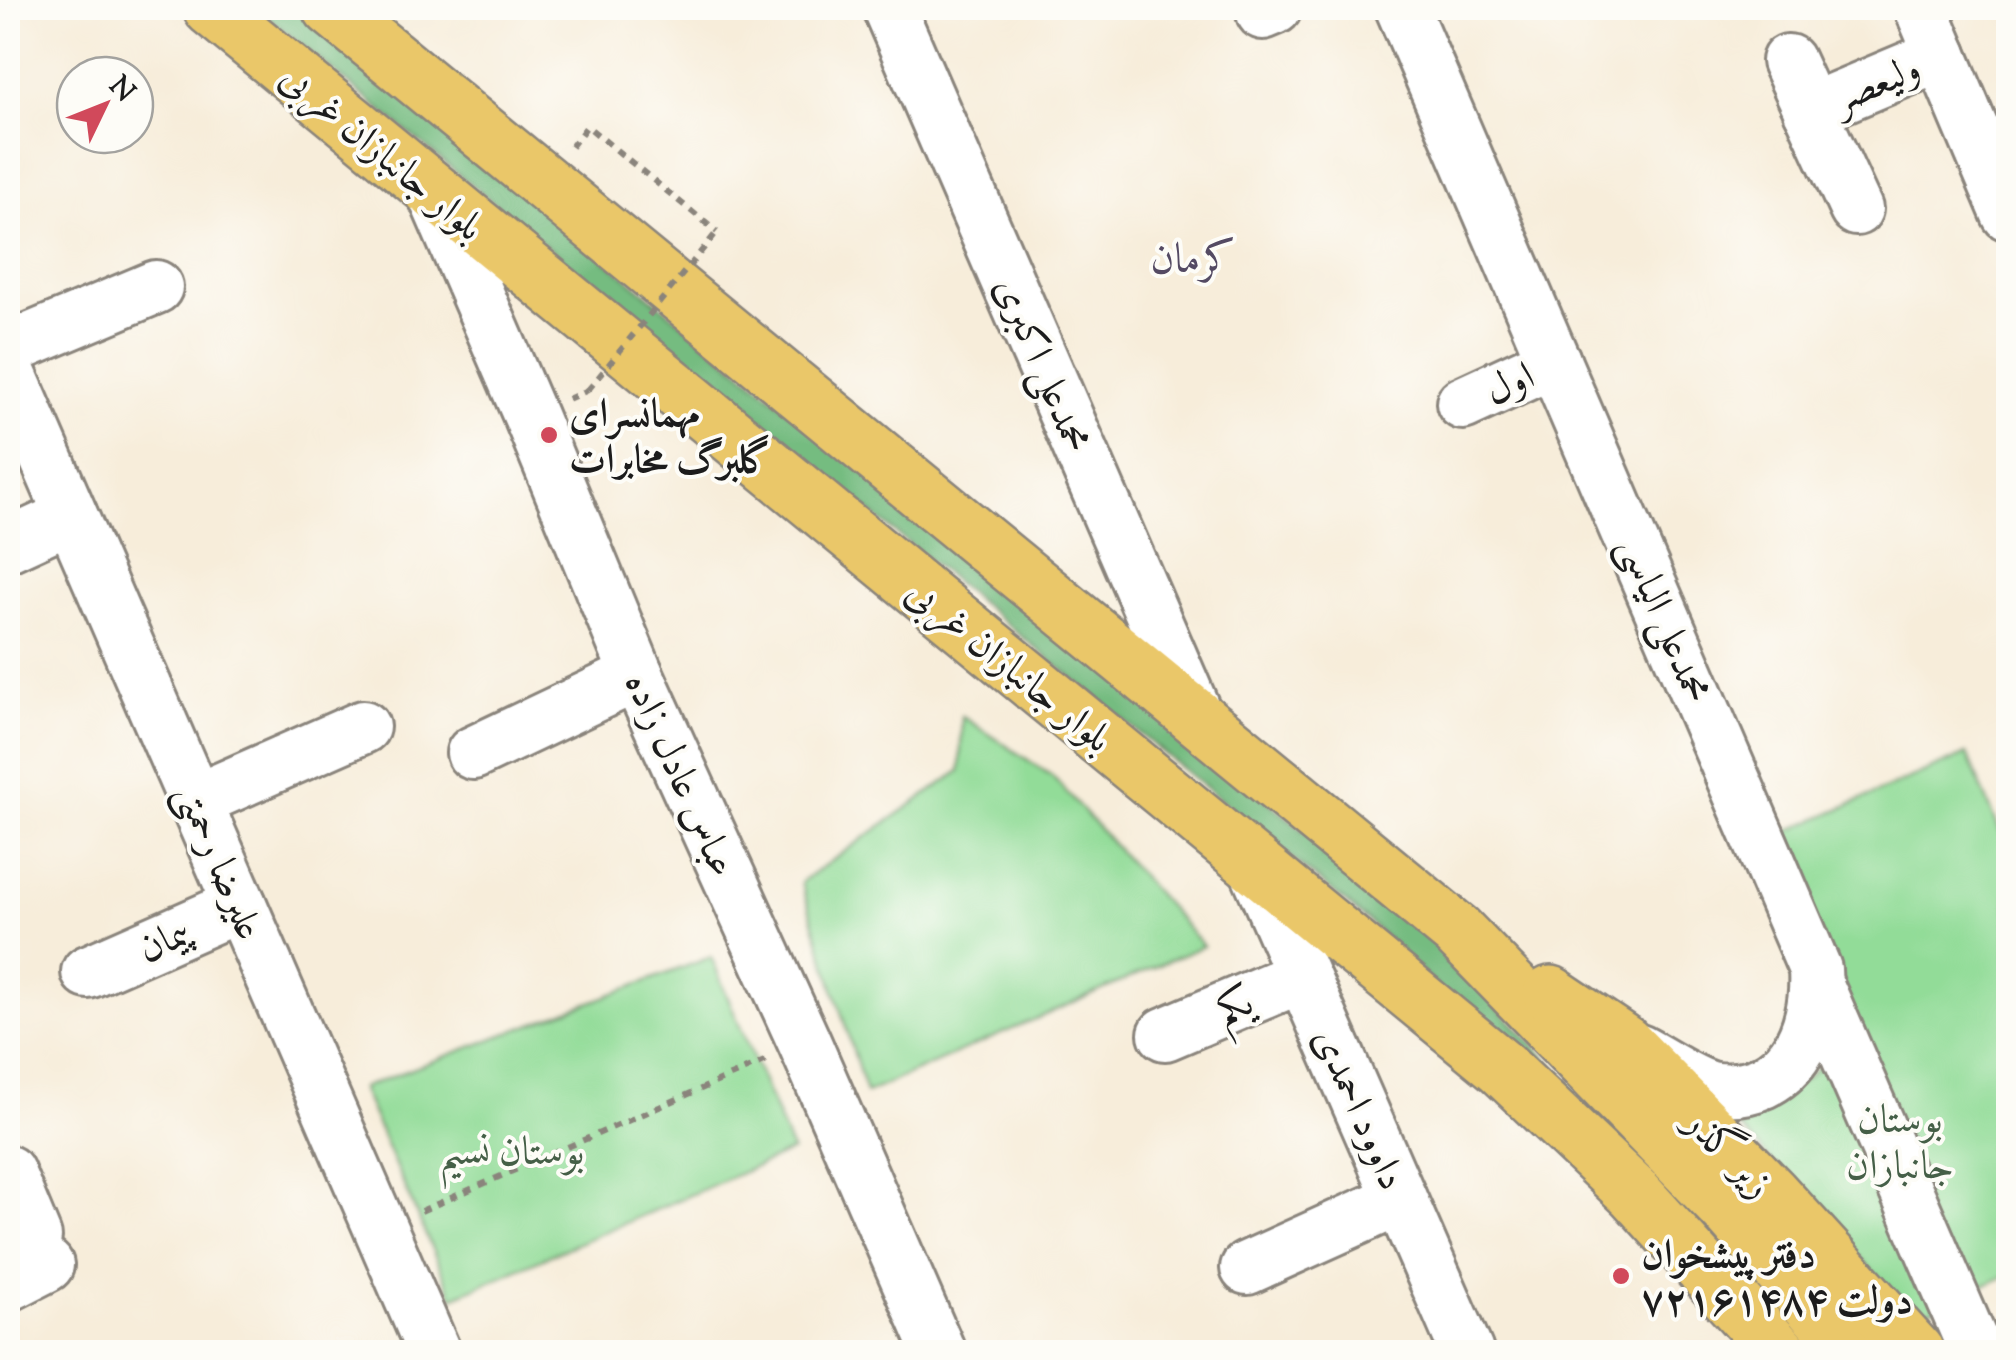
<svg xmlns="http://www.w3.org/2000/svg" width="2016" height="1360" viewBox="0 0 2016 1360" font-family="'Sorts Mill Goudy',Amiri,serif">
	<rect width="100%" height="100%" fill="#fdfcf7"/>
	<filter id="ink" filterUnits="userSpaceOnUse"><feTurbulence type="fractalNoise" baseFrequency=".01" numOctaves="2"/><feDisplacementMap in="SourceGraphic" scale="20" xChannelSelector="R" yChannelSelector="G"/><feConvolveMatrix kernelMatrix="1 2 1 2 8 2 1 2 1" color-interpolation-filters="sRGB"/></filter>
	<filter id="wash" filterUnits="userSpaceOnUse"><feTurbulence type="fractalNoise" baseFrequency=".0048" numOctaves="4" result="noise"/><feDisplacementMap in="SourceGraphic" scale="40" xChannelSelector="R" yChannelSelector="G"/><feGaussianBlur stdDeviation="2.25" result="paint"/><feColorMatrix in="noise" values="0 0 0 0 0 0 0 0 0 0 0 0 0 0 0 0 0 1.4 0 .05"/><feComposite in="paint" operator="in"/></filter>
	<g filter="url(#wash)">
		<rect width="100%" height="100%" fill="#f7edda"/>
		<!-- green -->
		<g fill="#92dc98" stroke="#577c5a" stroke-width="2.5">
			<path d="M 962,716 L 1052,776 L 1203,946 L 866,1093 L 801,882 L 960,771 Z"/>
			<path d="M 1967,754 L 2008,849 L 2008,1275 L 1915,1317 L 1722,1108 C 1770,1096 1803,1094 1831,1049 L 1781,834 Z"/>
			<path d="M 711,957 L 792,1151 L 453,1297 L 361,1088 Z"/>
		</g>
		<!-- forest -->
		<path fill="#75bc80" stroke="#486c4e" stroke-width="2.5" d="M 256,8 L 297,8 L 1385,897 L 1440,947 L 1789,1311 L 1822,1352 L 1788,1352 L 1463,1013 L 1368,921 Z"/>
	</g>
	<g filter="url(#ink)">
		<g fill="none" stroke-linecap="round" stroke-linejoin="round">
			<defs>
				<g id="minor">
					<path d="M 889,8 L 1198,720"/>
					<path d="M 1402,8 L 1815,969 C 1819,1032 1789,1096 1716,1089 C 1696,1087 1659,1061 1639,1051"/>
					<path d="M 1921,8 L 2008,214"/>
					<path d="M 1263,13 L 1275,8"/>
					<path d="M 1788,61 L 1856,209"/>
					<path d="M 1810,110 L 1941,55"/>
					<path d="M 433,192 L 530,416 L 637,675 L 805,1044 L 939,1352"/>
					<path d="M 8,349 L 156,287"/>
					<path d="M 8,370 L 434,1352"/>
					<path d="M 1463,403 L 1554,361"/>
					<path d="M 8,545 L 71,516"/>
					<path d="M 473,753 L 637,675"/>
					<path d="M 195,801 L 363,727"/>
					<path d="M 1254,864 L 1467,1352"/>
					<path d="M 88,972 L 240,905"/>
					<path d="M 1816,983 L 1976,1352"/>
					<path d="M 1165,1034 L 1302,976"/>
					<path d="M 8,1172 L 35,1237"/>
					<path d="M 1247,1268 L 1400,1199"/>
					<path d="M 8,1285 L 47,1265"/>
				</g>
				<g id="major">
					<path d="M 211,8 L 1501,1067 L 1634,1193 L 1779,1352"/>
					<path d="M 331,8 L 1457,931 L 1730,1212 L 1852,1352"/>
					<path d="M 1551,994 L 1624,1043 L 1771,1193 L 1916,1352"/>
				</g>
			</defs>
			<!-- minor casing -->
			<use href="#minor" stroke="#8a847b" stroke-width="58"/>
			<!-- major casing -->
			<use href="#major" stroke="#8a847b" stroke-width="60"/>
			<!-- path -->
			<g stroke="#8a847b" stroke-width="6" stroke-dasharray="8 8" stroke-linecap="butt">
				<path d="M 571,147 L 587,126 L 717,232"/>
				<path d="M 568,399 L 588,390"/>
				<path d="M 421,1211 L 767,1060"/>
				<path d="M 1683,1352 L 1710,1341"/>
			</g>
			<!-- minor -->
			<use href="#minor" stroke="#fff" stroke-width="52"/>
			<!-- major -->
			<use href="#major" stroke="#eac769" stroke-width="55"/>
			<!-- path-bridge -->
			<path stroke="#8a847b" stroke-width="6" stroke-dasharray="8 8" stroke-linecap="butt" d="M 588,390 L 717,232"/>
		</g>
	</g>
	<!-- markers -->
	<g fill="#d1495b" stroke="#fdfcf7" stroke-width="4">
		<circle cx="549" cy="435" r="10"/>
		<circle cx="1621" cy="1276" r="10"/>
	</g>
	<g text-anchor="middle" stroke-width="8" stroke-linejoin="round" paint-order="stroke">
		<!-- street labels -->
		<g font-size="40" fill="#1c1c1c" stroke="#fdfcf7">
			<text transform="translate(1876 82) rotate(-23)" y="14">ولیعصر</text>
			<text transform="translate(383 151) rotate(40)" y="14">بلوار جانبازان غربی</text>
			<text transform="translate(1044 364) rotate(67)" y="14">محمدعلی اکبری</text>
			<text transform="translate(1509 382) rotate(-25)" y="14">اول</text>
			<text transform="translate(1666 619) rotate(67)" y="14">محمدعلی الیاسی</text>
			<text transform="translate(1010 664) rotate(39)" y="14">بلوار جانبازان غربی</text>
			<text transform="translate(682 774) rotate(66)" y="14">عباس عادل زاده</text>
			<text transform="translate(221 861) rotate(67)" y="14">علیرضا رحمتی</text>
			<text transform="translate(164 939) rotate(-24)" y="14">پیمان</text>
			<text transform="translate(1234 1005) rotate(-23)" y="14">یکم</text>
			<text transform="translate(1361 1108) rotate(66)" y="14">داوود احمدی</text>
			<text transform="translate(1730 1152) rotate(46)" y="14">زیر گذر</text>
		</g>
		<!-- poi labels -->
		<g font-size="40" font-weight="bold" fill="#1c1c1c" stroke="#fdfcf7" text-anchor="start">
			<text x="569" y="426">مهمانسرای<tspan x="569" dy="46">گلبرگ مخابرات</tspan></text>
			<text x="1641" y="1267">دفتر پیشخوان<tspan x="1641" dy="46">دولت ۷۲۱۶۱۴۸۴</tspan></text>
		</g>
		<!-- park labels -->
		<g font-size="40" fill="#455f47" stroke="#fdfcf7">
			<text x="1900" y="1132">بوستان<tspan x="1900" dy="46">جانبازان</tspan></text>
			<text x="512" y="1164">بوستان نسیم</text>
		</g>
		<!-- neighbourhood labels -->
		<g font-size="42" fill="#544a63" stroke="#fdfcf7">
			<text x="1193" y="272">کرمان</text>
		</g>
	</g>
	<!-- margin -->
	<rect width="2016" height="1360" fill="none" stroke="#fdfcf7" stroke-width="40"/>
	<!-- north arrow -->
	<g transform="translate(105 105) rotate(47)"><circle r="48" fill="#fdfcf7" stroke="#a3a29f" stroke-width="2.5"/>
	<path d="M0-8L18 38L0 25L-18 38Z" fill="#d1495b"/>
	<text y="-15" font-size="28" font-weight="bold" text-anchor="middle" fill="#1c1c1c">N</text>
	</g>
</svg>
